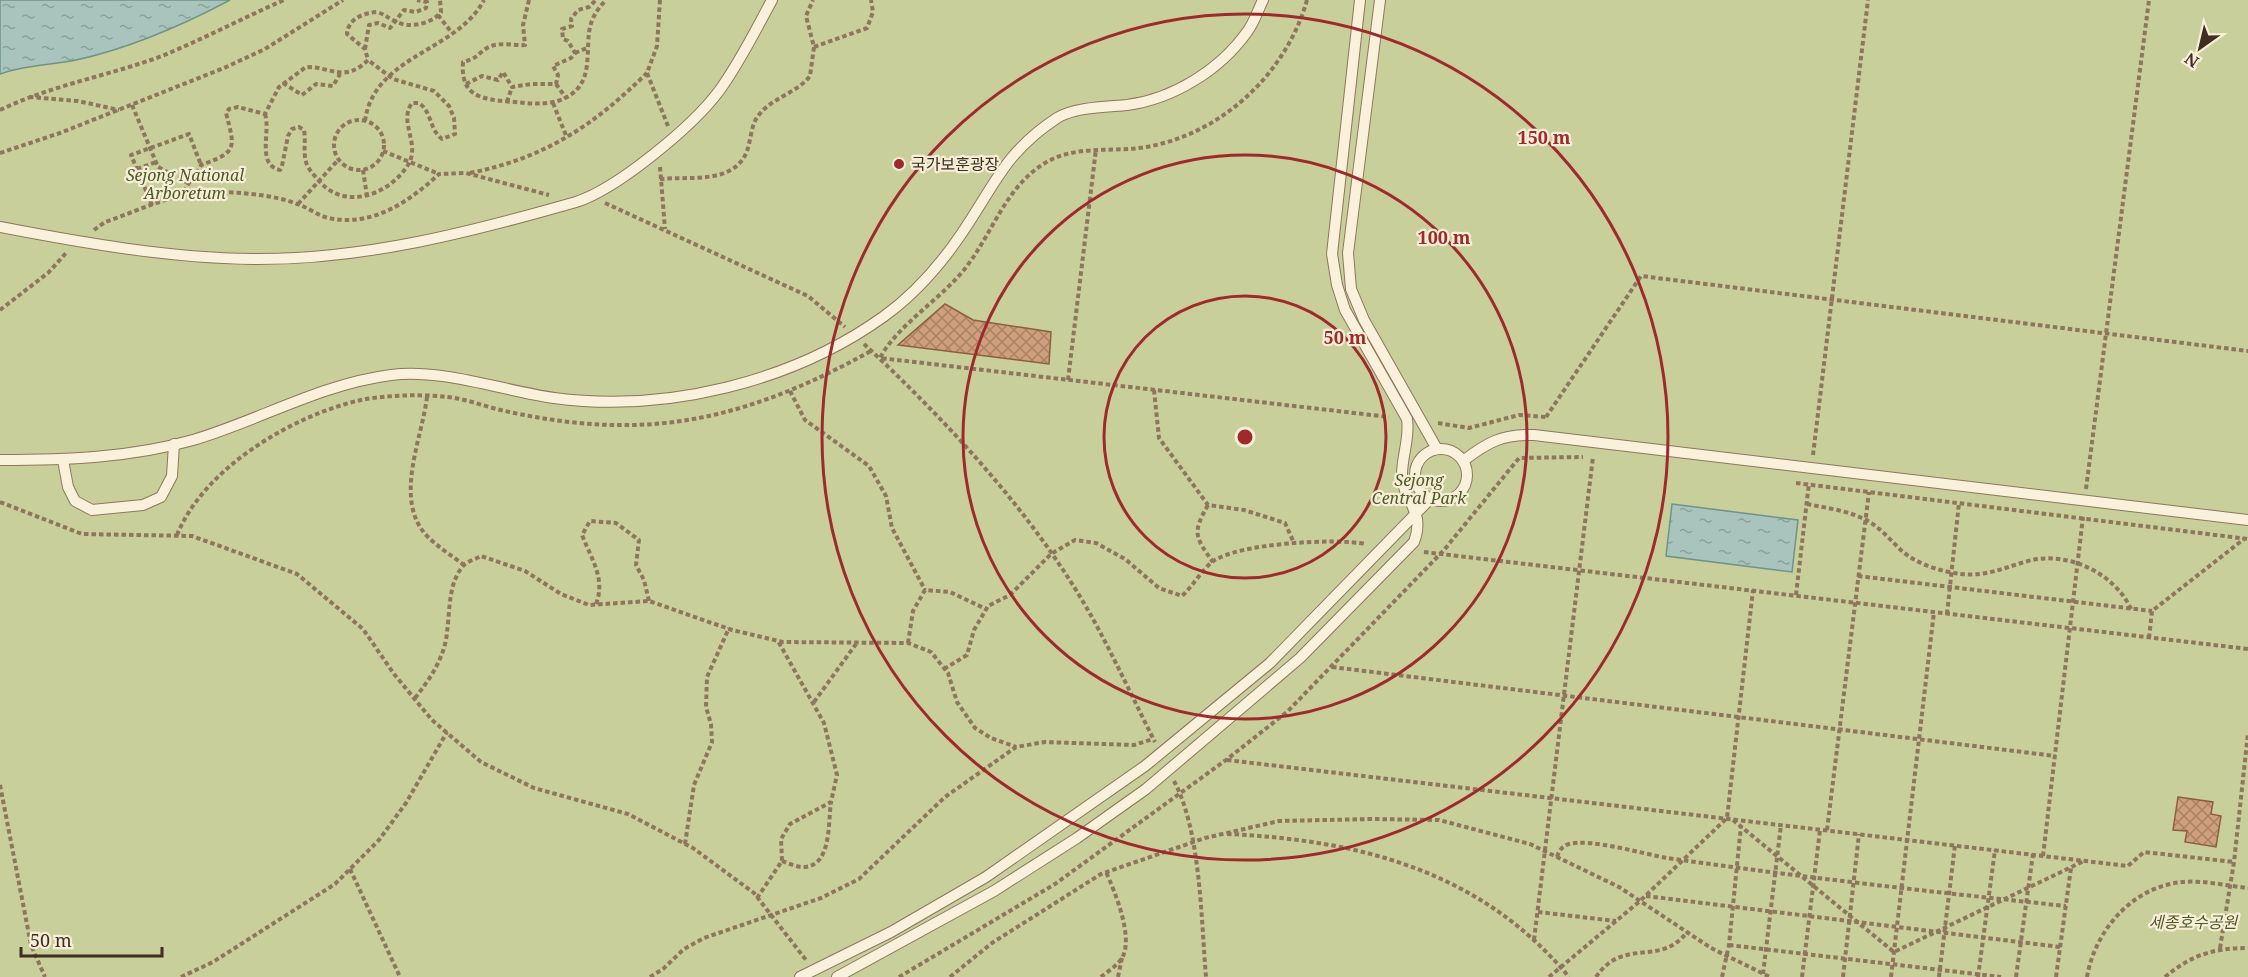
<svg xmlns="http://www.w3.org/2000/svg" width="2248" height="977" viewBox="0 0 2248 977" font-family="'Noto Serif','Noto Sans KR',serif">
	<defs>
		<pattern id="water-ripples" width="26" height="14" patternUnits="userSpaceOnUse" patternTransform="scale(1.5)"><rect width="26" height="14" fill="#a9c4bc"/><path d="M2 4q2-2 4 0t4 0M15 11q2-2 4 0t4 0" fill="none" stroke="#8ba098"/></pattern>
		<pattern id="building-cross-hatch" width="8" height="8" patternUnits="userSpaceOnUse" patternTransform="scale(1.5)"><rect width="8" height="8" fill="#cf9f7d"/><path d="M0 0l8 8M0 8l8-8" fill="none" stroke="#a98266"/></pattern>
	</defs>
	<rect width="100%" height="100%" fill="#f0e4c8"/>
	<!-- green -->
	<rect fill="#c9cf9b" x="0" y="0" width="2248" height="977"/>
	<!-- water -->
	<g fill="url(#water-ripples)" stroke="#6f938a" stroke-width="1.5">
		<path d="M 0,0 L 230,0 C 181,26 131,48 76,60 C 52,65 23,65 0,74 Z"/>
		<path d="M 1672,504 L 1798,520 L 1792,572 L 1666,556 Z"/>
	</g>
	<!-- building -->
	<g fill="url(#building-cross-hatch)" stroke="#8d5f41" stroke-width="1.5">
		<path d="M 945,304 L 973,320 L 1051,332 L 1049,364 L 898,345 Z"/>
		<path d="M 2178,797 L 2213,802 L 2211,814 L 2221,816 L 2216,847 L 2185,842 L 2187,831 L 2173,830 Z"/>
	</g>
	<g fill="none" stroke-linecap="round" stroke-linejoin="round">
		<defs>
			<g id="lane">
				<path d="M 1380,0 L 1348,253 L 1351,289 L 1364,320 L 1437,449"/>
				<path d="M 0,227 C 83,243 169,258 253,259 C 364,260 471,232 576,202 C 617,189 693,126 719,91 C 740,62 755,31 772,0"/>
				<circle cx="1441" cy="475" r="26"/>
				<path d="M 0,460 C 64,460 130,458 193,440 C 260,420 321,384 391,375 C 441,368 504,391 554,398 C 666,413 792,382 883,317 C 914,295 941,264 962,233 C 995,185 1004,153 1057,118 C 1075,107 1106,107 1127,105 C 1173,99 1220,70 1247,32 C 1254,23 1258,10 1263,0"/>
				<path d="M 63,460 L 68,487 L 75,501 L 92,510 L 143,505 L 161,497 L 172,476 L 174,444"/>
				<path d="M 1463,461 C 1488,442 1502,434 1534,435 L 2248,520"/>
				<path d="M 800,977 L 891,932 L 986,877 L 1145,766 L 1270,663 L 1431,498"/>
				<path d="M 837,977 L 994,891 L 1077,838 L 1146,789 L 1300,658 L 1414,542 C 1426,510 1403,503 1402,475 C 1402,455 1410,438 1407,419 L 1345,310 L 1337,285 L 1332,254 L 1360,0"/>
			</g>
		</defs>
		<!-- lane casing -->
		<use href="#lane" stroke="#8d765c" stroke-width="12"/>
		<!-- path -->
		<g stroke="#8d765c" stroke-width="4" stroke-dasharray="4.5 3" stroke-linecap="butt">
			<path d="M 529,0 L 523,25 L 525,45 C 514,46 498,41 487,48 C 476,55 478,58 463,62 C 462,76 464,90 479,96 C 494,102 510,101 525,103 C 554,106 584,99 587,64 C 590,36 584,23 606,0"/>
			<path d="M 660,0 L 657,46 L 647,73 L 668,126"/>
			<path d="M 1307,0 C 1286,75 1218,138 1139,148 C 1107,152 1071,145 1042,165 C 1006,188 992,233 967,266 C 942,299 898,324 880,358 L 1389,417"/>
			<path d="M 438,15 L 452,33"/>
			<path d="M 814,47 L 867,28 L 873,12 L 871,0"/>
			<path d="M 365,49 L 369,25 L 378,23 L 390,28 L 404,10 L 416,12 L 426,8 L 427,2 L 417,0"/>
			<path d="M 575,53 L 587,48"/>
			<path d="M 283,83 L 302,95 L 316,84 L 333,86 L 340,74"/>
			<path d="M 466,84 L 482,76 L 498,80 L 503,72 L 512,87 L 531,84 L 556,84 L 558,75 L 553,66 L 571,58 L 575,53 L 568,41 L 563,39 L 562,29 L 572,26 L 571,19 L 578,10 L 589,7 L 596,0"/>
			<path d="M 556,84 L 566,98"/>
			<path d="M 29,97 L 78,101 L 119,110"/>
			<path d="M 507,102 L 512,87"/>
			<path d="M 553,103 L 567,138"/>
			<path d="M 132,105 L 158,167 L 188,183"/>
			<path d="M 0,110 C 52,85 108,76 162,56 C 203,39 243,18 284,0"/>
			<path d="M 265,114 C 271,131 256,165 280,170 L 282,166 L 288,136 L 292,129 L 299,127 L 304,130 C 306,140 303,152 306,162 C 308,169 314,175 319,181 C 345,211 389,195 408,165 C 421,144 398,122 412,103 L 419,103 C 432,112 429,129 442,139 L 455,134 L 454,118 L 449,106 L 434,91 L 393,79 L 368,60"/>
			<circle cx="359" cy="145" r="25"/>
			<path d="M 365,121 C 374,55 457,52 484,0"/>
			<path d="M 383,151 L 439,174"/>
			<path d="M 0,153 L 60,133 L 224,68 L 265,49 L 343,0"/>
			<path d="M 660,167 L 665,229"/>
			<path d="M 137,169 L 156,162"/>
			<path d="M 363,170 L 367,196"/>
			<path d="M 470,173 C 545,158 593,126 647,73"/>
			<path d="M 660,179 C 689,176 734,185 747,151 C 751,140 751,125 758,116 C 771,98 797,93 810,76 L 814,47 L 806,16 L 813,0"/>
			<path d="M 184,192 C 189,180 197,175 201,165 C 238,152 235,148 226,113 L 229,109 L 238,107 L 265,114 L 279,87 L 306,67 C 332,67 345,83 368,60 L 365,49 L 347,34 C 348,19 363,13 377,12 C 384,14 388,18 395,21 C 408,29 432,24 441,12 L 440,0"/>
			<path d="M 605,203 L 808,296 L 845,327"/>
			<path d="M 298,204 L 338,160"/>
			<path d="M 152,205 L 131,155 L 189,134 L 201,165"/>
			<path d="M 94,230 L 105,222 C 141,210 176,191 214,192 C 240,192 276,195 300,205 C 308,208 316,214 325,217 C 369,229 408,203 439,174 L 466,173 L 549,195"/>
			<path d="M 0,310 L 48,273 L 67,252"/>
			<path d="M 864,344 C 949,423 1037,518 1093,619 C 1115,659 1134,701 1155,742"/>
			<path d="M 1068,380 L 1096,149"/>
			<path d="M 1154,390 L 1159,438 L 1208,505 L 1244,510 L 1285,523 L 1294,543"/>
			<path d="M 790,391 L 805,420 L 869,466 L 886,496 L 892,528 L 925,590"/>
			<path d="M 427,397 C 422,439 393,500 427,536 C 438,547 452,556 464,565"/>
			<path d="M 1546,417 L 1641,276 L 2248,351"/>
			<path d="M 1438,423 L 1469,428 L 1519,415 L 1546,417"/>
			<path d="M 1813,455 L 1868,0"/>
			<path d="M 1796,483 L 2248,539"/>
			<path d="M 2086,489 L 2149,0"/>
			<path d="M 0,502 L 82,534 L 192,536 L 297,574 L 363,629 L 394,674 L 432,720 L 481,762 L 534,788 L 628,814 L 693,848 L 754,893 L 806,960"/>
			<path d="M 1807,504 C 1827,508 1850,511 1868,521 C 1882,529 1891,541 1902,551 C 1917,564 1942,572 1961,574 C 1987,577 2008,566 2032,560 C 2070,552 2115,574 2131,609"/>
			<path d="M 1208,505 C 1192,533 1195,537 1213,562"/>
			<path d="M 177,535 C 204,468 293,415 361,400 C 387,395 421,394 448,397 C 467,399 486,407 505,411 C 546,420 589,426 631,425 C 718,424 797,392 871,351"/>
			<path d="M 1424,552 L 2248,649"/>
			<path d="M 1858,576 L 2152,611"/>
			<path d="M 1796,595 L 1809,483"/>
			<path d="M 596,604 C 606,579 591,558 582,535 L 590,521 L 616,523 L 639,540 L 636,565 L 644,580 L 649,601"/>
			<path d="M 1947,614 L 1959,503"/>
			<path d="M 2149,638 L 2152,611 L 2244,539"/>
			<path d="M 908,643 L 913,611 L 925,590 L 950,592 L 986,609"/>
			<path d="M 1332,667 L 2055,756"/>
			<path d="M 944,669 L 967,655 L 974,630 L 988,606 L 1010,595 L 1051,554 L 1075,540 L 1096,543 L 1125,559 L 1159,588 L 1182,596 C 1193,586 1201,571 1212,562 C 1237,543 1335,538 1366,544"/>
			<path d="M 415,698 C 430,679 445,657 447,632 C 450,611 448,582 464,565 C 468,561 476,559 481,556 L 525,571 L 561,594 L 589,605 L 649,601 L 732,630 L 783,642 L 908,643 L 931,652 L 948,673 L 957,702 L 975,728 L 991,738 L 1016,747"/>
			<path d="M 814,702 L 856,644"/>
			<path d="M 1227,760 L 2128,866 L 2144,852 L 2234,862"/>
			<path d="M 1174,781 C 1201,832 1201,919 1206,977"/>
			<path d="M 0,785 L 31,945 L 45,977"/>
			<path d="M 1733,820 L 1894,952 L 2084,861"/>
			<path d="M 1827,830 L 1869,492"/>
			<path d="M 1227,834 C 1360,840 1481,871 1569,977"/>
			<path d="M 685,844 L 694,785 L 712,742 L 711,724 L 706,707 L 707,677 L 729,628"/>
			<path d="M 2043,856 L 2083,517"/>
			<path d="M 1557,857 C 1559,851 1562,846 1569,844 C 1589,838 1644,854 1667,858 C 1800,877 1933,892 2066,906"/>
			<path d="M 782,861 C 788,863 798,868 805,867 C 832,865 828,821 831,802"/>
			<path d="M 350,869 L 400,977"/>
			<path d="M 1646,896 L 2060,947"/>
			<path d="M 757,898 L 782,861 L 781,839 L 790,824 L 831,802 L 837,775 L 824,723 L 778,641"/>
			<path d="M 1538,912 L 1616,921"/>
			<path d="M 1534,940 L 1593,457"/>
			<path d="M 1729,945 L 2001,977"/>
			<path d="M 2220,948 L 2234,862 L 2248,733"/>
			<path d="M 1763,974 L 1781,825"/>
			<path d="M 181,977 L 213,962 L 335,884 L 379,840 L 406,803 L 447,732"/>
			<path d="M 650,977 L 663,969 L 684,949 L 704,938 L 821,898 L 859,879 L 945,797 L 1016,747 L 1045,742 L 1134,745 L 1153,739"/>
			<path d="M 899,977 L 1055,884 L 1226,760 L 1287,712 L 1444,550 L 1519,458 L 1583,457"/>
			<path d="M 950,977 L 992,943 L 1101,874 L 1205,838 L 1279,821 L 1371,819 L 1439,820 L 1530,844 L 1619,887 L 1711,948 L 1770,977"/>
			<path d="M 1101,977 C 1107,972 1118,965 1122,958 C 1134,938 1115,892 1106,872"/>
			<path d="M 1118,977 L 1122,958"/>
			<path d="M 1549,977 L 1640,901 L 1727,818 L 1753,590"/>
			<path d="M 1596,977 C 1624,936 1660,968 1687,932"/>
			<path d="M 1722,977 L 1729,945 L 1741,826"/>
			<path d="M 1802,977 L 1820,830"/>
			<path d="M 1843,977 L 1859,834"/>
			<path d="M 1891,977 L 1934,612"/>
			<path d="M 1939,977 L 1955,845"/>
			<path d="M 1978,977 L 1995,850"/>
			<path d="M 2016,977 L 2033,854"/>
			<path d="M 2056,977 L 2071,868"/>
			<path d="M 2087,977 C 2095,930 2133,886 2183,882 C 2203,880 2228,886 2248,888"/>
			<path d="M 2165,977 C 2191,955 2214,948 2248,948"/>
		</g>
		<!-- lane -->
		<use href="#lane" stroke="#faf1dc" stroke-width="10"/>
	</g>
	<!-- distance rings -->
	<g fill="none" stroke="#9e2a2b" stroke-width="3">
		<circle cx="1245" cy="437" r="141"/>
		<circle cx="1245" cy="437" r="282"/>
		<circle cx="1245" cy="437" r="423"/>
	</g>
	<!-- markers -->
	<circle fill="#9e2a2b" stroke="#f7eed8" stroke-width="2" cx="899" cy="164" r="6"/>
	<g text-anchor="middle" stroke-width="4.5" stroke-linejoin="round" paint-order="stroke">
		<!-- poi labels -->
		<g font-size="16" fill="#3d2e20" stroke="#f7eed8" text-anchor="start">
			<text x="911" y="170">국가보훈광장</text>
		</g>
		<!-- park labels -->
		<g font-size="16" font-style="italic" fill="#4d5a26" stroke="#f7eed8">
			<text x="185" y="181">Sejong National<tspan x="185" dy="18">Arboretum</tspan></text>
			<text x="1419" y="486">Sejong<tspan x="1419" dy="18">Central Park</tspan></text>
			<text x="2193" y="928">세종호수공원</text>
		</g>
	</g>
	<circle cx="1245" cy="437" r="9" fill="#9e2a2b" stroke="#f7eed8" stroke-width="3"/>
	<g font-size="18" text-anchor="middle" font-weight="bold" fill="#9e2a2b" stroke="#f7eed8" stroke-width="4.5" stroke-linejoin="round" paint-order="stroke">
		<text x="1544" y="144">150 m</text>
		<text x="1444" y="244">100 m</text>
		<text x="1345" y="344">50 m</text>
	</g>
	<!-- north arrow -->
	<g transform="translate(2200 48) rotate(214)" stroke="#f7eed8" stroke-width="4.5" paint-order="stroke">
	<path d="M0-4.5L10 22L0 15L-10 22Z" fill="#3d2e20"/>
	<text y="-9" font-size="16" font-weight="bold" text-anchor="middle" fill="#3d2e20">N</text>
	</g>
	<!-- scale -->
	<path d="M21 947v9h141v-9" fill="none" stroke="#3d2e20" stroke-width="3"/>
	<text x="30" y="947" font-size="18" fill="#3d2e20" stroke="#f7eed8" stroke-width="4.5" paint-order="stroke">50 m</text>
</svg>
